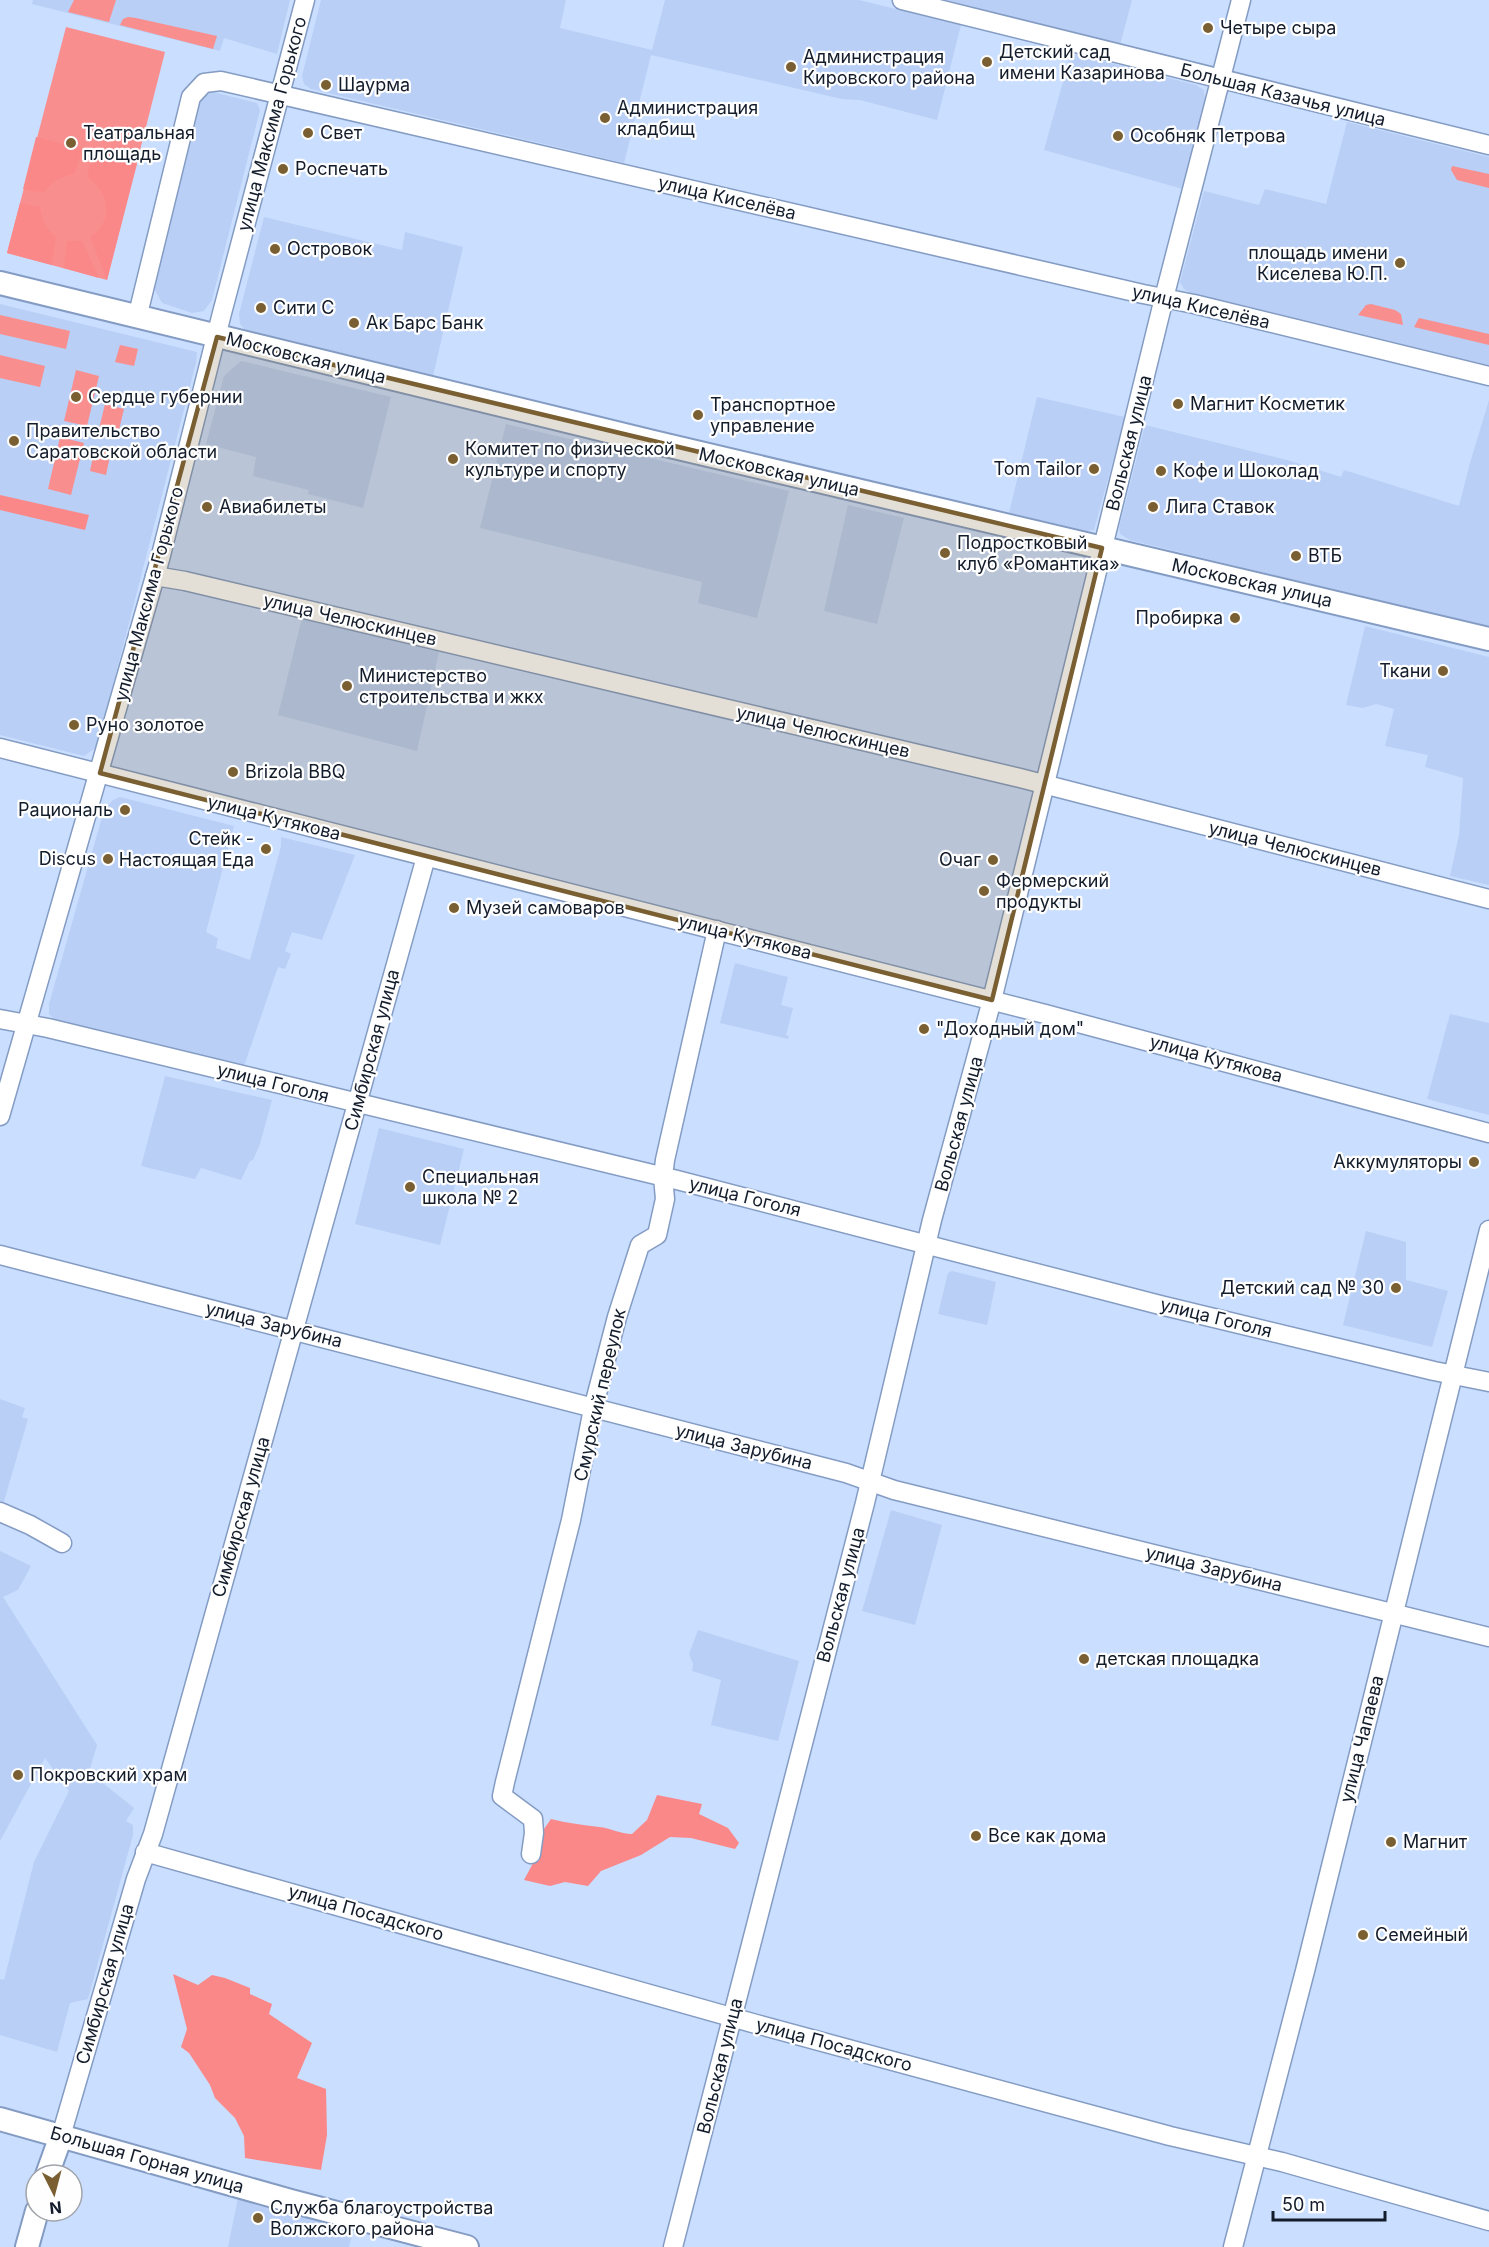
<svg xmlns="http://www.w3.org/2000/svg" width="1489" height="2247" viewBox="0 0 1489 2247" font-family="Inter,sans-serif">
	<rect width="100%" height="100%" fill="#cadeff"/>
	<!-- built -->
	<g fill="#b9cff5">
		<path d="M 33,0 L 290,0 L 277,54 L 224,38 L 220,51 L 32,4 Z"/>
		<path d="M 321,0 L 566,0 L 560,28 L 652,50 L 665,0 L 859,0 L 961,25 L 937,120 L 860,100 L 842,99 L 651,55 L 624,163 L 311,89 L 304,84 L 302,76 Z"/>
		<path d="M 946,0 L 1132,0 L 1120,45 Z"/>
		<path d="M 1071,53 L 1196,85 L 1204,90 L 1205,101 L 1183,189 L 1044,150 Z"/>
		<path d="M 209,91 L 257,103 L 260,110 L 212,300 L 204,311 L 192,313 L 162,303 L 153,286 L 197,103 Z"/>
		<path d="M 1347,122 L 1489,157 L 1489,366 L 1192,294 L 1184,289 L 1180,282 L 1204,191 L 1259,205 L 1265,189 L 1326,204 Z"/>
		<path d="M 264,217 L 402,250 L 405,232 L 463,247 L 433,376 L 246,331 L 240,324 L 239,314 Z"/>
		<path d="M 0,304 L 197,352 L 196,363 L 97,747 L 84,756 L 0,735 Z"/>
		<path d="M 241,361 L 391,397 L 363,508 L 308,494 L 309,490 L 253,476 L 256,457 L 206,444 L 224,376 Z"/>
		<path d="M 1037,397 L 1125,417 L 1094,530 L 1087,531 L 1009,513 Z"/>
		<path d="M 1489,400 L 1489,628 L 1130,540 L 1120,534 L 1119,528 L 1145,425 L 1287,460 L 1341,477 L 1344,470 L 1459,506 L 1470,463 Z"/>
		<path d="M 506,424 L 789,491 L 757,618 L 698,603 L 702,582 L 480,528 Z"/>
		<path d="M 848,505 L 904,518 L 877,624 L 824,611 Z"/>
		<path d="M 302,618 L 439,652 L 417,751 L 278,715 Z"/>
		<path d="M 1365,626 L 1489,657 L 1489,885 L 1450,876 L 1459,835 L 1463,778 L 1425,767 L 1428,755 L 1385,746 L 1394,709 L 1376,704 L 1363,708 L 1346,705 Z"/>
		<path d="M 120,797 L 234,826 L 206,932 L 218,938 L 216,948 L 250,960 L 281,846 L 281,837 L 355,855 L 322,940 L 292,932 L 285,951 L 291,954 L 285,969 L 278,967 L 243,1069 L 54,1019 L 49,1014 L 49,1004 L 104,810 L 113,800 Z"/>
		<path d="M 735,963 L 788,977 L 781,1005 L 793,1008 L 786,1035 L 789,1036 L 788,1039 L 720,1023 Z"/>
		<path d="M 1450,1014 L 1489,1023 L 1489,1115 L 1427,1099 Z"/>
		<path d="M 165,1076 L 272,1100 L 260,1144 L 253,1160 L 250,1161 L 241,1180 L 201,1168 L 195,1179 L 141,1166 Z"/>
		<path d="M 379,1128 L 464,1149 L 440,1245 L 355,1224 Z"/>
		<path d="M 1366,1231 L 1406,1242 L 1406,1280 L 1448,1291 L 1432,1347 L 1343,1325 Z"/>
		<path d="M 952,1271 L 996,1282 L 987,1325 L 938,1314 L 948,1273 Z"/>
		<path d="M 0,1399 L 25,1408 L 22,1417 L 28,1419 L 2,1508 L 0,1507 Z"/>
		<path d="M 891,1510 L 942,1525 L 915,1625 L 862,1611 Z"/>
		<path d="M 0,1551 L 31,1566 L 18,1590 L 3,1597 L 97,1745 L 89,1772 L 134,1808 L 126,1821 L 133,1825 L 133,1835 L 88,1999 L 70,2003 L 57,2052 L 0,2035 L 0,1979 L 4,1980 L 34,1862 L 69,1791 L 45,1758 L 0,1841 Z"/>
		<path d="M 698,1630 L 799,1661 L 778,1741 L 711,1725 L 721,1680 L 692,1671 L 693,1664 L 689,1654 Z"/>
		<path d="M 238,2198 L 354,2228 L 349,2247 L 228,2247 Z"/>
	</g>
	<!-- green -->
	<g fill="#f98e8e">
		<path d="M 74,0 L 116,0 L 109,22 L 68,12 Z"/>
		<path d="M 128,17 L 136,18 L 217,36 L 213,49 L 120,25 L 123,19 Z"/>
		<path d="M 66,27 L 165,52 L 107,280 L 7,253 Z"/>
		<path d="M 1452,166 L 1489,174 L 1489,188 L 1457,180 L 1451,170 Z"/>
		<path d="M 1371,304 L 1395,310 L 1401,314 L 1403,325 L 1358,315 L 1366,305 Z"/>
		<path d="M 0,315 L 70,331 L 66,349 L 0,334 Z"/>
		<path d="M 1419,318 L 1489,334 L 1489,345 L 1414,327 Z"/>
		<path d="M 120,345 L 138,349 L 134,366 L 115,362 Z"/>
		<path d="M 0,355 L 45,366 L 40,387 L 0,378 Z"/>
		<path d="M 76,370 L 99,376 L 87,426 L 64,421 Z"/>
		<path d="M 105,404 L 124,409 L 118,434 L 99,429 Z"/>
		<path d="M 60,437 L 84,443 L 71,495 L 48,489 Z"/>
		<path d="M 95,447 L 111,451 L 106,475 L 90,471 Z"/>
	</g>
	<!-- forest -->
	<g fill="#fa8889">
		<path d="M 36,137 L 82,149 L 75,173 L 54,181 L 43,193 L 23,189 Z"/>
		<path d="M 93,152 L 137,164 L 107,280 L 90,237 C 115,221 109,191 87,177 Z"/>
		<path d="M 20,203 L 40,207 C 42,221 46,229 56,237 L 52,265 L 7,253 Z"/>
		<path d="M 67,241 L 82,241 L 99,278 L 64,268 Z"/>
		<path d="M 0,495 L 89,515 L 85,530 L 0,510 Z"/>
		<path d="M 657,1795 L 702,1804 L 699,1814 L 728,1828 L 739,1843 L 735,1849 L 691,1838 L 670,1837 L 641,1855 L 601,1871 L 588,1886 L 565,1882 L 550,1886 L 524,1880 L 539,1852 L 544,1829 L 551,1819 C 567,1823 583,1825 599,1827 C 611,1828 620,1834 632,1834 L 647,1820 Z"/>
		<path d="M 173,1974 L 198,1985 L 212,1975 L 225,1978 L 250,1988 L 250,1994 L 272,2004 L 269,2014 L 312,2043 L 297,2078 L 326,2089 L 327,2135 L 321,2170 L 245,2158 L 244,2136 L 235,2118 L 215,2098 L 210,2085 L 189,2053 L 181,2047 L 187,2029 Z"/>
	</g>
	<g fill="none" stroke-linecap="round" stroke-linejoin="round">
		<defs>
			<g id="minor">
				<path d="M 902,0 L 1489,145"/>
				<path d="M 137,318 L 191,97 L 204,83 L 221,81 L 1143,294 L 1194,304 L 1489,376"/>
				<path d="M 155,576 L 185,581 L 1020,778 L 1489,899"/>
				<path d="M 0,748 L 1045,1014 L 1489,1133"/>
				<path d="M 0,1019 L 48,1028 L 677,1180 L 1160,1305 L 1434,1371 L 1489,1382"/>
				<path d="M 0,1116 L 160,559 L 222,313 L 305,0"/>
				<path d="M 0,1255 L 846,1473 L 894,1490 L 1489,1637"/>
				<path d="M 0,1512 L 30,1525 L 62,1543"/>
				<path d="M 145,1852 L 756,2024 L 1170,2136 L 1282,2162 L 1489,2221"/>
				<path d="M 531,1854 L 534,1833 L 533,1819 L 502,1796 L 505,1782 L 571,1520 L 593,1409 L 617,1317 L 640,1245 L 657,1235 L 665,1199 L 663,1177 L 665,1160 L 717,930"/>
				<path d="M 61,2136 L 136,1879 L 153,1834 L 426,857"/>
				<path d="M 673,2247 L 865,1503 L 932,1220 L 992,1000 L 1164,298 L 1241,0"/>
				<path d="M 1233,2247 L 1305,1971 L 1489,1230"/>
			</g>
			<g id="major">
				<path d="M 0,283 L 653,442 L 1489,639"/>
				<path d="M 0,2119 L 291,2201 L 467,2247"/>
				<path d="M 47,2175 L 61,2136"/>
				<path d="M 27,2247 L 37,2211"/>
			</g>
		</defs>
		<!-- minor casing -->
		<use href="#minor" stroke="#849cc3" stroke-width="21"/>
		<!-- major casing -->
		<use href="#major" stroke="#849cc3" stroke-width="26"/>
		<!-- minor -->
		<use href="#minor" stroke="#fff" stroke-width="18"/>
		<!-- major -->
		<use href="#major" stroke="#fff" stroke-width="22"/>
	</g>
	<!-- marked area -->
	<path fill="#795f31" fill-opacity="0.2" stroke="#795f31" stroke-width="4.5" stroke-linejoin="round" d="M 217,337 L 1102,548 L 992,1000 L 100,773 Z"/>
	<!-- markers -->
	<g fill="#795f31" stroke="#fefefe" stroke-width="2">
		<circle cx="1208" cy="28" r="6"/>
		<circle cx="987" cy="62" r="6"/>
		<circle cx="791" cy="67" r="6"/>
		<circle cx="326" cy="85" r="6"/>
		<circle cx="605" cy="118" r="6"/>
		<circle cx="308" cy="133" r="6"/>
		<circle cx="1118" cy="136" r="6"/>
		<circle cx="71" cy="143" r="6"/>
		<circle cx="283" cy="169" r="6"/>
		<circle cx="275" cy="249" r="6"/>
		<circle cx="1400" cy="263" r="6"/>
		<circle cx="261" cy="308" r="6"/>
		<circle cx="354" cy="323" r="6"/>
		<circle cx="76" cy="397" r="6"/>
		<circle cx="1178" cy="404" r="6"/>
		<circle cx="698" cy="415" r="6"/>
		<circle cx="14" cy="441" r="6"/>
		<circle cx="453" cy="459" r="6"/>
		<circle cx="1094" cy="469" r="6"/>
		<circle cx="1161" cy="471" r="6"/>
		<circle cx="207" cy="507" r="6"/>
		<circle cx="1153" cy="507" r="6"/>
		<circle cx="945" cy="553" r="6"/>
		<circle cx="1296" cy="556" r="6"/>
		<circle cx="1235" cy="618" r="6"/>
		<circle cx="1443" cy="671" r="6"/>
		<circle cx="347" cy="686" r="6"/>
		<circle cx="74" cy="725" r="6"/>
		<circle cx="233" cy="772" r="6"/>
		<circle cx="125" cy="810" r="6"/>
		<circle cx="266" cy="849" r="6"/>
		<circle cx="108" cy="859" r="6"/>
		<circle cx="993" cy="860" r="6"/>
		<circle cx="984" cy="891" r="6"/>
		<circle cx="454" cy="908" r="6"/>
		<circle cx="924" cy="1029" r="6"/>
		<circle cx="1474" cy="1162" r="6"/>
		<circle cx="410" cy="1187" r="6"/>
		<circle cx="1396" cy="1288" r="6"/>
		<circle cx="1084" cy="1659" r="6"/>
		<circle cx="18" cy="1775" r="6"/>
		<circle cx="976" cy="1836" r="6"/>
		<circle cx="1391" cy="1842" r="6"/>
		<circle cx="1363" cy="1935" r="6"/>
		<circle cx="258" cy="2218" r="6"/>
	</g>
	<g text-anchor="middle" stroke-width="4.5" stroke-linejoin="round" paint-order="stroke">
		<!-- poi labels -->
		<g font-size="18" fill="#131c2b" stroke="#fefefe" text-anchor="start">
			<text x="1220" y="34">Четыре сыра</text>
			<text x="999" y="58">Детский сад<tspan x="999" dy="21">имени Казаринова</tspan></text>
			<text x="803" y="63">Администрация<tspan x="803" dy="21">Кировского района</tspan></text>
			<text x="338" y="91">Шаурма</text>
			<text x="617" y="114">Администрация<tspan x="617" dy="21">кладбищ</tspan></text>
			<text x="83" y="139">Театральная<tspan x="83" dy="21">площадь</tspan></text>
			<text x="320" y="139">Свет</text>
			<text x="1130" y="142">Особняк Петрова</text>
			<text x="295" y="175">Роспечать</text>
			<text x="287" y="255">Островок</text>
			<text x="1388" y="259" text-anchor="end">площадь имени<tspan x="1388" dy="21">Киселева Ю.П.</tspan></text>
			<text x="273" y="314">Сити С</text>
			<text x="366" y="329">Ак Барс Банк</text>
			<text x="88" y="403">Сердце губернии</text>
			<text x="1190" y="410">Магнит Косметик</text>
			<text x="710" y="411">Транспортное<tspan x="710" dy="21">управление</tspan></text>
			<text x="26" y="437">Правительство<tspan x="26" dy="21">Саратовской области</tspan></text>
			<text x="465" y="455">Комитет по физической<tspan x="465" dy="21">культуре и спорту</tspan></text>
			<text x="1082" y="475" text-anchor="end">Tom Tailor</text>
			<text x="1173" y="477">Кофе и Шоколад</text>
			<text x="219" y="513">Авиабилеты</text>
			<text x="1165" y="513">Лига Ставок</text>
			<text x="957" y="549">Подростковый<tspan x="957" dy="21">клуб «Романтика»</tspan></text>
			<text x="1308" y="562">ВТБ</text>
			<text x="1223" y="624" text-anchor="end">Пробирка</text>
			<text x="1431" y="677" text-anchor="end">Ткани</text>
			<text x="359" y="682">Министерство<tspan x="359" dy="21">строительства и жкх</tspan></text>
			<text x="86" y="731">Руно золотое</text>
			<text x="245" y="778">Brizola BBQ</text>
			<text x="113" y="816" text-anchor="end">Рациональ</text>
			<text x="254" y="845" text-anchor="end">Стейк -<tspan x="254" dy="21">Настоящая Еда</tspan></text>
			<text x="96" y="865" text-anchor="end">Discus</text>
			<text x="981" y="866" text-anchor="end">Очаг</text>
			<text x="996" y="887">Фермерский<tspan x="996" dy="21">продукты</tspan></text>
			<text x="466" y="914">Музей самоваров</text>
			<text x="936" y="1035">"Доходный дом"</text>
			<text x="1462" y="1168" text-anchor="end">Аккумуляторы</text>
			<text x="422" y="1183">Специальная<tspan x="422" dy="21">школа № 2</tspan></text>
			<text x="1384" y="1294" text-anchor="end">Детский сад № 30</text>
			<text x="1096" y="1665">детская площадка</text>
			<text x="30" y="1781">Покровский храм</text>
			<text x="988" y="1842">Все как дома</text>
			<text x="1403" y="1848">Магнит</text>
			<text x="1375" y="1941">Семейный</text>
			<text x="270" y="2214">Служба благоустройства<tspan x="270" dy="21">Волжского района</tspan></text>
		</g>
		<!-- street labels -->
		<g font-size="18" fill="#131c2b" stroke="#fefefe">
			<text transform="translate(1283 95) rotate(14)" y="6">Большая Казачья улица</text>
			<text transform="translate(272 124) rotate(-75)" y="6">улица Максима Горького</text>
			<text transform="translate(727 198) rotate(13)" y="6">улица Киселёва</text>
			<text transform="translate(1201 307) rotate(13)" y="6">улица Киселёва</text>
			<text transform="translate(306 358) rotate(14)" y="6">Московская улица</text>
			<text transform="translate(1129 443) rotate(-76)" y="6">Вольская улица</text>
			<text transform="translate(779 472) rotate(13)" y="6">Московская улица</text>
			<text transform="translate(1252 583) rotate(13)" y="6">Московская улица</text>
			<text transform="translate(149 594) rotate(-75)" y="6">улица Максима Горького</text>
			<text transform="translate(350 620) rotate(13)" y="6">улица Челюскинцев</text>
			<text transform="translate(823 732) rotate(13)" y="6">улица Челюскинцев</text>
			<text transform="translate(274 818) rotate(14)" y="6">улица Кутякова</text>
			<text transform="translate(1295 849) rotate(14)" y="6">улица Челюскинцев</text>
			<text transform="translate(745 937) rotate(14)" y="6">улица Кутякова</text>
			<text transform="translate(372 1050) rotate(-75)" y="6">Симбирская улица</text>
			<text transform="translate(1216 1059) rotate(15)" y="6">улица Кутякова</text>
			<text transform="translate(273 1083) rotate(14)" y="6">улица Гоголя</text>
			<text transform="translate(959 1124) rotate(-75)" y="6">Вольская улица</text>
			<text transform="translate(745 1197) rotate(14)" y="6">улица Гоголя</text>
			<text transform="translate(1216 1318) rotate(14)" y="6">улица Гоголя</text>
			<text transform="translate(274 1325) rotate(14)" y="6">улица Зарубина</text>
			<text transform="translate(600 1395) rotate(-77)" y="6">Смурский переулок</text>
			<text transform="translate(744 1447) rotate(14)" y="6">улица Зарубина</text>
			<text transform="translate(241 1517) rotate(-74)" y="6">Симбирская улица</text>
			<text transform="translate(1214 1569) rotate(14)" y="6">улица Зарубина</text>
			<text transform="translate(841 1595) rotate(-75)" y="6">Вольская улица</text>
			<text transform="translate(1362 1739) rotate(-76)" y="6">улица Чапаева</text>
			<text transform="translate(366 1913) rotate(16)" y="6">улица Посадского</text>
			<text transform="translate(105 1984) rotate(-74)" y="6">Симбирская улица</text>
			<text transform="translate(834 2045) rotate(15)" y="6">улица Посадского</text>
			<text transform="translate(720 2066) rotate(-76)" y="6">Вольская улица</text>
			<text transform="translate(147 2160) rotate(16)" y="6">Большая Горная улица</text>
		</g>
	</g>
	<!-- north arrow -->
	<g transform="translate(54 2193) rotate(174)"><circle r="28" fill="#fefefe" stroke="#a0a4aa" stroke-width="1.5"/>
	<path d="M0-4.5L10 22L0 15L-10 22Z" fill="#795f31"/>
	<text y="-9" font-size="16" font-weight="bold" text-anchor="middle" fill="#131c2b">N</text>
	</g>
	<!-- scale -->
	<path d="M1273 2211v9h112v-9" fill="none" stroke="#131c2b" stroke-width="3"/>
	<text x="1282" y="2211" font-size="18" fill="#131c2b" stroke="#fefefe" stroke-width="4.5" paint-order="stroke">50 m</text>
</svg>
